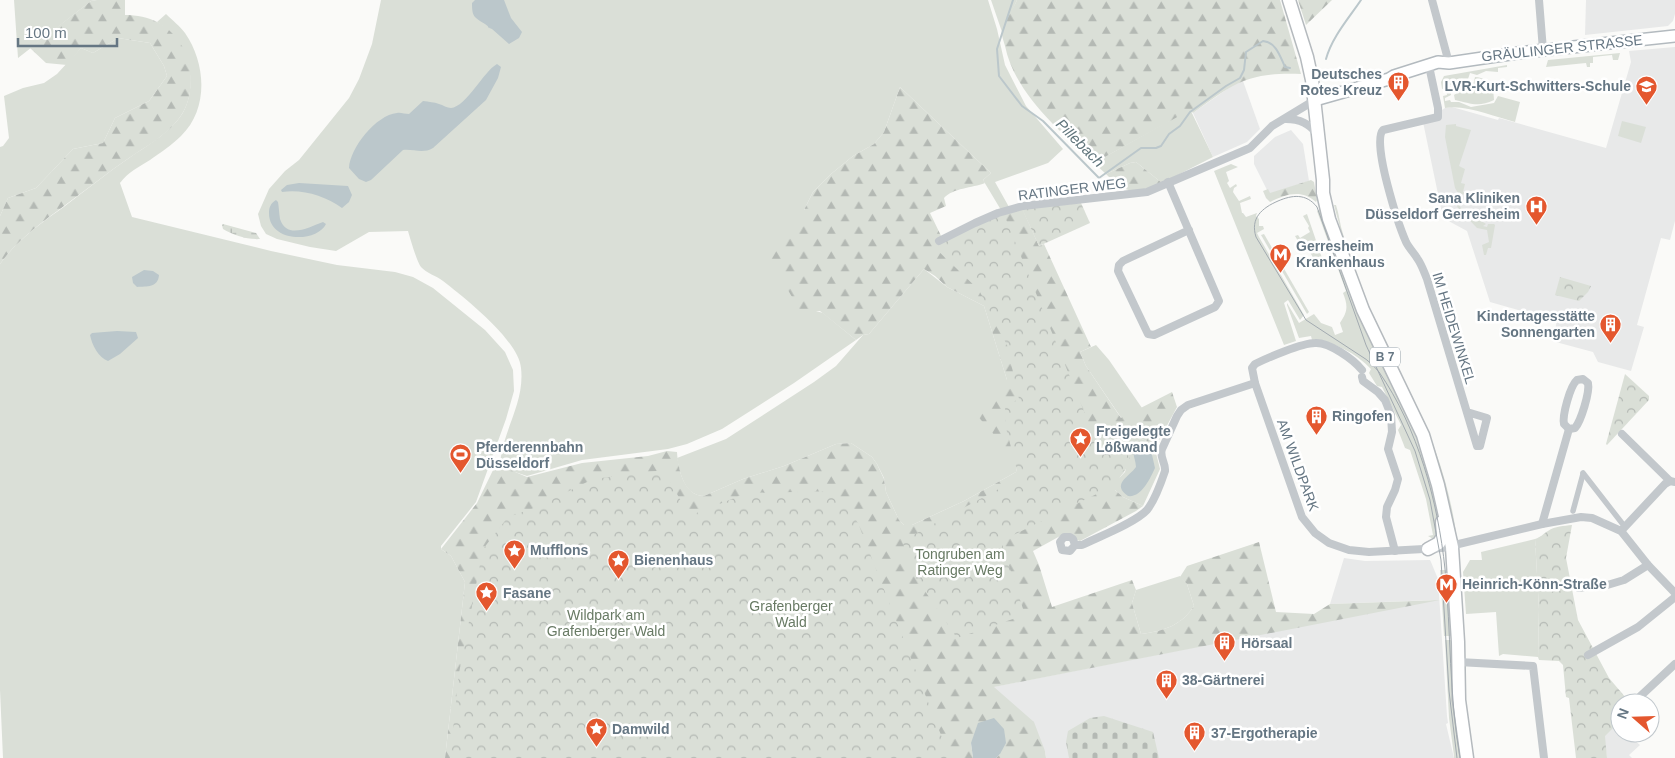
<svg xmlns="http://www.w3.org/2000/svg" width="1675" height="758" viewBox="0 0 1675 758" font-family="Arial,sans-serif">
	<defs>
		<pattern id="forest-firs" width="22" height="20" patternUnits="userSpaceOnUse" patternTransform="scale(1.25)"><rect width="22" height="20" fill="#dadfd7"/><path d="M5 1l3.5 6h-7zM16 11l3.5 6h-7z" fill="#b4b9b4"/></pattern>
		<pattern id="wetland-marsh" width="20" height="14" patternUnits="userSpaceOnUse" patternTransform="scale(1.25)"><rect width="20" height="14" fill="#dadfd7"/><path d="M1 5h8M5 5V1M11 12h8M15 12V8" fill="none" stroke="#b4b9b4"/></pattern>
		<pattern id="cemetery-stones" width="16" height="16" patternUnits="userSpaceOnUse" patternTransform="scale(1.25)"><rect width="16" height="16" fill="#dadfd7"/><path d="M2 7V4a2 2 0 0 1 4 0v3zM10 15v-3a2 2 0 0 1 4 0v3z" fill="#b4b9b4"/></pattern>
		<pattern id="park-crowns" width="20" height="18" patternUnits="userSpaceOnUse" patternTransform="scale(1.25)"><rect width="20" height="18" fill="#dadfd7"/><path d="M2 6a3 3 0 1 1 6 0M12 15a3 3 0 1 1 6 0" fill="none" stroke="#b4b9b4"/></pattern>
	</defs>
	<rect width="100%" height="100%" fill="#fafaf8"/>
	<!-- built -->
	<g fill="#e8e9e9">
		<path d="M 1586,0 L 1675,0 L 1675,14 L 1673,21 L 1668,26 L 1585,35 Z"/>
		<path d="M 1675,47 L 1675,221 L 1670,240 L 1661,238 L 1637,325 L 1644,327 L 1631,371 L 1598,362 L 1593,352 L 1552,341 L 1557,321 L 1490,302 L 1467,231 L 1443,218 L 1423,122 L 1445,108 L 1452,107 L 1498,120 L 1499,118 L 1606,148 L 1631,62 L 1629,51 Z"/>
		<path d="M 1243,81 L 1260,129 L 1247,142 L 1213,157 L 1193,113 L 1233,85 Z"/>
		<path d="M 1291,130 L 1303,144 L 1309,181 L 1269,194 L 1254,164 L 1254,156 L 1275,137 Z"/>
		<path d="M 1344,558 L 1365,561 L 1430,560 L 1431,562 L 1438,579 L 1447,716 L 1448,723 L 1446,724 L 1454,758 L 1046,758 L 1045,751 L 993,687 L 1435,600 L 1330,604 Z"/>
		<path d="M 1620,721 L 1620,733 L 1633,733 L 1636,738 L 1634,740 L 1640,745 L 1629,755 L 1632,758 L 1607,758 L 1604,736 Z"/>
	</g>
	<!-- green -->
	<g fill="#dadfd7">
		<path d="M 14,0 L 97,0 L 91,1 L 18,58 Z"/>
		<path d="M 381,0 L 988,0 L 997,29 L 1005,65 L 1026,106 L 1063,149 L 1048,163 L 995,182 L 1009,207 L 1001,210 L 983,180 L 991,173 L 900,87 L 884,132 L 874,144 L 853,156 L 831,174 L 813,192 L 804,210 L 816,311 L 823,313 L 856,340 L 794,383 L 722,429 L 687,444 L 668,449 L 582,460 L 527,476 L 512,471 L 500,464 C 503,429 525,403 521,368 C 519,341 465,298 443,281 C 437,276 426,273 421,267 C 417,262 410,238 408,231 L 369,232 L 336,251 L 310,247 L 277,239 L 266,234 L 261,226 L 258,214 L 269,189 L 285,171 L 299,160 L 349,98 L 359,79 L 372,44 Z"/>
		<path d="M 991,0 L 1017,0 L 1002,32 Z"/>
		<path d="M 166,14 C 172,20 180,26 185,33 C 206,63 209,109 181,136 C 172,145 160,153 150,160 C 139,167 128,172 120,183 L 132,217 L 271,251 L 337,265 L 395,272 L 413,277 L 433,288 L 485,330 L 505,352 L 513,370 L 514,391 L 506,419 L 476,502 L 441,546 L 441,549 L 451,556 L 465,582 L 445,758 L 3,758 L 0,690 L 0,264 C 17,240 41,223 65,206 C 86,190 107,173 129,158 C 145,147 164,136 177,121 C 196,99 194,62 177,40 C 172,32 164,27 157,22 Z"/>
		<path d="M 118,38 L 150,43 L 164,66 L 167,76 L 149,101 L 115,118 L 103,143 L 73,149 L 36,188 L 8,198 L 0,216 L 0,147 L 3,146 L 9,138 L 4,96 L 23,88 L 44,83 L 57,74 L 81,48 L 93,53 Z"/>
		<path d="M 1620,53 L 1618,60 L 1613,60 L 1612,55 L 1593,57 L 1593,63 L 1590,63 L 1590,67 L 1587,67 L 1586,63 L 1546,67 L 1548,60 Z"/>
		<path d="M 1507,65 L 1507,67 L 1498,68 L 1498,72 L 1486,71 L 1477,75 L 1470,73 L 1468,79 L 1457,79 L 1450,85 L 1451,95 L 1445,98 L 1445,101 L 1450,100 L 1451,102 L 1459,102 L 1471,107 L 1494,103 L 1498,96 L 1520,102 L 1515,122 C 1495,117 1465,104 1445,108 L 1443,96 L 1447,95 L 1446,88 L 1442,89 L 1441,82 L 1444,76 Z"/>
		<path d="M 1475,77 C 1490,78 1494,88 1494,100 C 1478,108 1470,103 1455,100 L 1454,95 C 1464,90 1457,83 1473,86 Z"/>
		<path d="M 1190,109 L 1213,157 L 1162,183 L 1136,162 L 1130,163 L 1106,174 L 1094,163 Z"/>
		<path d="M 1622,121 L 1646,127 L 1641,143 L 1618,136 Z"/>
		<path d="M 1456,124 L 1456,126 L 1471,130 L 1459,166 L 1465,169 L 1461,183 L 1465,184 L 1463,192 L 1470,194 L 1470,196 L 1458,193 L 1455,188 L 1445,137 L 1446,125 Z"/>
		<path d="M 1231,164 L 1238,167 L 1226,172 L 1229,181 L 1227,183 L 1230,188 L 1236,184 L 1237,186 L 1234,188 L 1233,192 L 1239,201 L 1250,196 L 1251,199 L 1240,203 L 1242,213 L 1243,213 L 1246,217 L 1257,213 L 1256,216 L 1259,219 L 1259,226 L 1263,226 L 1264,229 L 1257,233 L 1259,237 L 1304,315 L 1300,320 L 1288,300 L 1284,303 L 1296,341 L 1284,345 L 1214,171 Z"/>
		<path d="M 1457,202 L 1461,208 L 1474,211 L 1478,219 L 1486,224 L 1483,226 L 1487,227 L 1488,224 L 1494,224 L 1495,225 L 1491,248 L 1488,248 L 1486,255 L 1484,255 L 1482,245 L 1489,242 L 1487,230 L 1477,228 L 1458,208 L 1456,204 Z"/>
		<path d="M 1334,205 L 1336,205 C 1339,214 1340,225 1343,234 C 1353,267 1364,299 1378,331 C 1388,353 1401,373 1411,395 C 1433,438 1449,484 1456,532 L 1455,532 L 1442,477 L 1434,451 L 1378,335 L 1346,250 Z"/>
		<path d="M 1324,207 L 1391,376 L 1428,462 L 1441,532 L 1435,534 L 1437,541 L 1428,536 L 1433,535 L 1426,499 L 1410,450 L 1405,448 L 1398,430 L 1401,425 L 1382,387 L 1377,386 L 1369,373 L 1371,369 C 1356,353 1334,342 1312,340 L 1311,336 L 1299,338 L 1287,305 L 1287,303 L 1299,323 L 1314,314 L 1321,323 L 1332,327 L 1335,335 L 1343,332 L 1340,323 C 1348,311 1348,306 1343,293 L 1346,291 L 1317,211 Z"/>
		<path d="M 1307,214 L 1323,261 L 1317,265 L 1303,239 L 1298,241 L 1295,236 L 1298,235 L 1300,238 L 1310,232 L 1308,228 L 1309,226 L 1303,216 Z"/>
		<path d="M 1264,234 L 1309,312 L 1307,314 L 1261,235 Z"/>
		<path d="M 924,269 L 947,287 L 984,306 L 1007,380 L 1018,462 L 1016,472 L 964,501 L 912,525 L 904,525 L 899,520 L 886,492 L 884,478 L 877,464 L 872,457 L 851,443 L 836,444 L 784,466 L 743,479 L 704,496 C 685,496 680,474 677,458 L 726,439 L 814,382 L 836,366 L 863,335 L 869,334 Z"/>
		<path d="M 1096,345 L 1109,360 L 1142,408 L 1122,419 L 1086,366 L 1080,352 Z"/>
		<path d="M 1141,439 L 1157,444 L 1155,449 L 1160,469 L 1143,506 L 1123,497 L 1115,490 L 1115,482 L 1125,472 L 1130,454 L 1129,447 L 1131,443 Z"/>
		<path d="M 1535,539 L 1539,609 L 1538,657 L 1503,654 L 1499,656 L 1496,612 L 1466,614 L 1463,572 L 1470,560 L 1482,560 L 1481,552 Z"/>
		<path d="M 1440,570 L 1446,570 L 1451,636 L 1444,636 Z"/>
		<path d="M 1180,576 L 1187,584 L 1194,606 C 1181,626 1163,631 1141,634 L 1132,603 L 1136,590 Z"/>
		<path d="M 1445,640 L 1451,640 L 1451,642 L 1453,642 L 1463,758 L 1454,758 L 1454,756 L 1449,718 Z"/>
	</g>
	<!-- forest -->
	<g fill="url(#forest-firs)">
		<path d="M 97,0 L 125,0 L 125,15 C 149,15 169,24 182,46 C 195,68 194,102 177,121 C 164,137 145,147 129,158 C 107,173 86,190 64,206 C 41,223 17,240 0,264 L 0,216 L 8,198 L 36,188 L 73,149 L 103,143 L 115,118 L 149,101 L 167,76 L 164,66 L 150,43 L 118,38 L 93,53 L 81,48 L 67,65 L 46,63 L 30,48 L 91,1 Z"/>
		<path d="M 1017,0 L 1280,0 L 1301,74 C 1248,72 1234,83 1193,113 L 1190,110 L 1094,163 C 1060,131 1015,94 1005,46 C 1004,42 1001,35 1002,31 C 1004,21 1013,9 1017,0 Z"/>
		<path d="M 1298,0 L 1332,0 L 1306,25 Z"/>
		<path d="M 900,87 L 991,173 L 983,180 L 985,183 C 972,188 953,188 944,198 L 946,206 L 930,213 L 944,242 L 976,224 L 1022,208 L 1039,246 L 1044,244 L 1091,347 L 1080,352 L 1086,366 L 1121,418 L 1172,392 L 1177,407 L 1157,444 L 1141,439 C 1124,446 1133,448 1129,462 C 1127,470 1120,477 1115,482 L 1115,490 L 1123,497 L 1143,506 L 1136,511 L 1080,541 L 1062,535 L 1033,551 L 1039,565 L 1052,607 L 1132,580 L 1136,590 L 1132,603 L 1141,634 C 1163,631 1181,626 1194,606 L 1187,584 L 1180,577 L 1187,566 L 1259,542 L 1276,612 L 1314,614 L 1330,604 L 1440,600 L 994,687 L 1034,722 L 1045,751 L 1046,758 L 996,758 L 1000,754 L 971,743 L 973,758 L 445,758 L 465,582 L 451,556 L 441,549 L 477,503 L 496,464 L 527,477 L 582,463 L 648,456 L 667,451 L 677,452 C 678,469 684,496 704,496 L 743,479 L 784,466 L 836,444 L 851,443 L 872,457 L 877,464 L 884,479 L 886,492 L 899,520 L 904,525 L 912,525 L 964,501 L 1016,472 L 1018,462 L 974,412 L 1007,380 L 984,306 L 947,287 L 935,276 L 924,269 L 869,334 L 863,335 L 856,340 L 820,311 L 816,311 L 803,315 L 769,259 L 804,210 L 813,192 L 831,174 L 853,156 L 874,144 L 884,132 Z"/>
		<path d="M 1136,162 L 1162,183 C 1134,193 1128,196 1106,174 L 1130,163 Z"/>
		<path d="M 1311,180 L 1314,182 L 1317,200 L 1316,202 C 1301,189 1287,194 1270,202 L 1266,198 L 1263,191 L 1268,189 L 1270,193 Z"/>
	</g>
	<!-- wetland -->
	<path fill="url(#wetland-marsh)" d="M 223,224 L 256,233 L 260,239 C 248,240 233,235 223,229 L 222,225 Z"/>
	<!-- cemetery -->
	<path fill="url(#cemetery-stones)" d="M 1104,716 L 1153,732 L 1159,758 L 1069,758 L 1066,742 L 1068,731 L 1090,718 Z"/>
	<!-- park -->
	<g fill="url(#park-crowns)">
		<path d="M 1081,203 L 1090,223 L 1039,246 L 1022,209 Z"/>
		<path d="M 1003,212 L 1094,436 L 1115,432 L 1125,443 L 1130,464 L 1122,472 L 1117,484 L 1001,541 L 1025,615 L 957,638 L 914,575 L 902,541 L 1019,478 L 1006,428 L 1005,406 L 1019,399 L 1007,345 L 979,290 L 934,247 L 944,240 Z"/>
		<path d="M 1560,277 L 1591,286 L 1588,292 L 1579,301 L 1555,295 Z"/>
		<path d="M 1625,374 L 1649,396 L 1649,400 L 1607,445 L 1606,444 Z"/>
		<path d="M 664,470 L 689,516 L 747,493 L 836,491 L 858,523 L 950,758 L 450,758 L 459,673 L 483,549 L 508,517 L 537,507 L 593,479 Z"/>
		<path d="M 1572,525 L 1566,558 L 1578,620 L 1609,678 L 1626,698 L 1619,705 L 1620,707 L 1620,721 L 1605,736 L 1607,758 L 1576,758 L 1569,698 L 1566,697 L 1563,665 L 1559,661 L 1539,660 L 1538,657 L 1539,609 L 1535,539 C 1541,537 1543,534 1548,531 C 1555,526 1564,526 1572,525 Z"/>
	</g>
	<!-- water -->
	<g fill="#bbc7cb">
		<path d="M 475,0 L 504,0 L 511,18 L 522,32 L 519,38 L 509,44 L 492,29 C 484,26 492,29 485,24 C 474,17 472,17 472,3 Z"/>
		<path d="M 497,64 L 501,67 L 498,78 L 486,100 L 433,148 C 423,154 414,149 403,150 L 371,180 L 366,182 L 359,179 L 349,168 C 350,148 376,115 397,113 C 400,112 405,114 409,114 L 423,101 C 429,102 434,102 439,104 C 443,105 447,108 451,108 C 466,107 484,71 497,64 Z"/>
		<path d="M 299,183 L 348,186 L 352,195 L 349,202 L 342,208 C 325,196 303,189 282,192 L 281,190 L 287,185 Z"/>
		<path d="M 276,200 L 278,202 C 279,208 279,213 280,219 C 287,240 309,227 323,222 L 326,224 C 317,243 269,243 269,213 C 269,207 271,203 276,200 Z"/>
		<path d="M 144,270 L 153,271 L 159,275 C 158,288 147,286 137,287 L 133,283 L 132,277 Z"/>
		<path d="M 117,331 L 136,332 L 138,338 L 120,354 L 108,361 C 98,357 92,345 90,335 L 92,333 Z"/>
		<path d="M 1143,442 L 1150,446 L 1155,468 C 1150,479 1141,498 1128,496 C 1111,484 1129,477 1136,467 C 1136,459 1129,449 1138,443 L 1138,446 L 1144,445 Z"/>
		<path d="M 994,718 L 1004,729 L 1006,743 L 1000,754 L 996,758 L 973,758 L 971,743 L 978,723 Z"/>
	</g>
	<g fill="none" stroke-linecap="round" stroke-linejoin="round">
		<!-- stream -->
		<g stroke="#bbc7cb" stroke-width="2">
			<path d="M 1013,0 L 997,49 L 999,76 L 1022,106 L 1043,121 L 1099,178 L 1141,148 L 1156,148 L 1161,146 L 1169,134 L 1180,126 L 1190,112 L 1226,86 L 1240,78 L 1244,70 L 1246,52 L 1263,41 C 1276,42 1280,56 1285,67 L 1290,68"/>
			<path d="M 1326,59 C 1332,37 1349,18 1361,0"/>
		</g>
		<defs>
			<path id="secondary" d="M 1315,100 L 1389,79 L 1394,76 L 1438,62 L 1449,63 L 1517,53 L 1675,36"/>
			<g id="primary">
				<path d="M 1289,0 L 1307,57 L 1312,80 L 1323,180 L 1323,193 L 1329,219 L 1363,310 L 1423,435 L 1438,485 L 1452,547 L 1458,642 L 1459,700 L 1467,758"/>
				<path d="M 1428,549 L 1439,543 L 1443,536 L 1442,522"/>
			</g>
		</defs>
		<!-- secondary casing -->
		<use href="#secondary" stroke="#b3babf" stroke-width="14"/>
		<!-- primary casing -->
		<use href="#primary" stroke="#b5babe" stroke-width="15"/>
		<!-- pedestrian -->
		<g stroke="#c3c8cc" stroke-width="5.5">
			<path d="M 1583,473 L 1625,527"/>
			<path d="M 1573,511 L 1583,474"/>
		</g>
		<!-- minor -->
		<g stroke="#c3c8cc" stroke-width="8">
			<path d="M 1432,0 L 1449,63"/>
			<path d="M 1539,0 L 1543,50"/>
			<path d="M 1429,66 L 1438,108 L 1438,117 L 1383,130 C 1371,142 1399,226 1406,242 C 1409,248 1414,253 1417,258 C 1422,265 1424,272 1427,279 L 1477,446 L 1480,446 L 1487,418 L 1467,412"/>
			<path d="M 1286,119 C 1299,119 1310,124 1317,134"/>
			<path d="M 1168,182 L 1219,301 L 1215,307 L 1154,335 L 1148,334 L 1118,271 L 1119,265 L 1123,261 L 1189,230"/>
			<path d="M 939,241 L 975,223 L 998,213 L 1023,206 L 1147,192 L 1250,148 L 1272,126 L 1315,100"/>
			<path d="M 1362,377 L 1363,381 L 1378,392 L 1385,400 L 1391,415 L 1392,432 L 1388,449 L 1398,479 L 1395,490 L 1387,507 L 1386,517 L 1395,551"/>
			<path d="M 1583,379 L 1588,383 C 1590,392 1581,421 1575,428 L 1569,429 L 1564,424 C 1562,416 1570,386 1577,380 Z"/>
			<path d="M 1255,383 L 1252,368 L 1255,364 C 1267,358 1302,343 1315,343 C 1329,342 1353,359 1362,370"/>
			<path d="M 1622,434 L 1670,481"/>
			<path d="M 1542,524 L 1569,429"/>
			<path d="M 1621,531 L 1665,484 L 1670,481 L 1675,482"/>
			<path d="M 1075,545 L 1073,539 L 1070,537 L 1064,537 L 1060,542 L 1062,550 L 1070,551 L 1075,545 L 1082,545 C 1098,537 1135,523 1147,510 C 1155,500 1161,483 1165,471 C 1166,463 1159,457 1162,449 L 1177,416 L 1181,410 L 1188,405 L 1255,383 L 1302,517 L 1315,533 L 1329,543 L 1349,550 L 1369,552 L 1442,548 L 1542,524 L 1581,517 L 1592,518 L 1621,531 L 1648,565 L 1675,593"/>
			<path d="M 1579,588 L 1595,585 L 1604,586 L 1624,580 L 1648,565"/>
			<path d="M 1588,655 L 1638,627 L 1675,597"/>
			<path d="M 1458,662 L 1533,666 L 1544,758"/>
			<path d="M 1633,703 L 1675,664"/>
		</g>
		<!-- secondary -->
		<use href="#secondary" stroke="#fff" stroke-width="11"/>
		<!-- primary -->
		<use href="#primary" stroke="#fff" stroke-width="12"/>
		<!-- tram -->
		<path stroke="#a2aab0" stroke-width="1" d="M 1457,758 L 1449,691 L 1441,560 L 1430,500 L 1415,451 L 1366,345 L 1317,207 C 1306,193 1292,195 1278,201 C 1262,208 1250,218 1256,237 L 1306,320 L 1361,356 C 1368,360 1374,366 1379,372 C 1418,428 1438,502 1445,569 C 1451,632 1449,695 1460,758"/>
	</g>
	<!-- icons -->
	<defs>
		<symbol id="building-pin" viewBox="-11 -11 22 30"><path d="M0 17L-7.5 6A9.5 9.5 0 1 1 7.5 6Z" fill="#e4572e" stroke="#fff"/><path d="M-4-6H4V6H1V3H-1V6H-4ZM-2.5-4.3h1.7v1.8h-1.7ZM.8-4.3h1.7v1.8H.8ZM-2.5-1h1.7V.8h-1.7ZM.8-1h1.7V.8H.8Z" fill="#fff"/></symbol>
		<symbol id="school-pin" viewBox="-11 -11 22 30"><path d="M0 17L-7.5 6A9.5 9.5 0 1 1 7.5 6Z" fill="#e4572e" stroke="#fff"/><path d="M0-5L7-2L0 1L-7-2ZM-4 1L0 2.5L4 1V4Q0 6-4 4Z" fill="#fff"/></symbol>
		<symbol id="hospital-pin" viewBox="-11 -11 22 30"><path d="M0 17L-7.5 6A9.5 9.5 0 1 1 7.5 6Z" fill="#e4572e" stroke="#fff"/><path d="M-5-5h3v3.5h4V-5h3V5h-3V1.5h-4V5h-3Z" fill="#fff"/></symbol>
		<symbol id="metro-pin" viewBox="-11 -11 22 30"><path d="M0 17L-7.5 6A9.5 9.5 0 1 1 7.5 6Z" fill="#e4572e" stroke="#fff"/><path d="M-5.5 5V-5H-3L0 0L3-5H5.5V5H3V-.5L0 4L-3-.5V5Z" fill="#fff"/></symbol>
		<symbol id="sight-pin" viewBox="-11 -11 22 30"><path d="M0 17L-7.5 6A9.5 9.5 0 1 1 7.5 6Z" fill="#e4572e" stroke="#fff"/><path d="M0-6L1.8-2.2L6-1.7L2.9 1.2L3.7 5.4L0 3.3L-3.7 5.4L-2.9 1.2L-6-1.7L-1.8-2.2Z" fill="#fff"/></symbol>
		<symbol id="stadium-pin" viewBox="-11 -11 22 30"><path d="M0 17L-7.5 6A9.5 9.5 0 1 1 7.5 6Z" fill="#e4572e" stroke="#fff"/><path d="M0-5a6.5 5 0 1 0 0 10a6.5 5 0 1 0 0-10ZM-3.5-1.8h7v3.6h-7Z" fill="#fff"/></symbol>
	</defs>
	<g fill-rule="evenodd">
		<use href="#building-pin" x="1386" y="70" width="25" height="34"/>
		<use href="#school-pin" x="1634" y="74" width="25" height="34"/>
		<use href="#hospital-pin" x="1524" y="194" width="25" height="34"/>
		<use href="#metro-pin" x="1268" y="242" width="25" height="34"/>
		<use href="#building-pin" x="1598" y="312" width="25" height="34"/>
		<use href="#building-pin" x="1304" y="404" width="25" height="34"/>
		<use href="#sight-pin" x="1068" y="426" width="25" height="34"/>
		<use href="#stadium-pin" x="448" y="442" width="25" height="34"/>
		<use href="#sight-pin" x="502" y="538" width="25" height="34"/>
		<use href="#sight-pin" x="606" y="548" width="25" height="34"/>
		<use href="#metro-pin" x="1434" y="572" width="25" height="34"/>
		<use href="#sight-pin" x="474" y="580" width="25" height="34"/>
		<use href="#building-pin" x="1212" y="630" width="25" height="34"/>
		<use href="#building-pin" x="1154" y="668" width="25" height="34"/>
		<use href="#sight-pin" x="584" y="716" width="25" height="34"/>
		<use href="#building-pin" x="1182" y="720" width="25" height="34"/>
	</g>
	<g text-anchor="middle" stroke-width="5" stroke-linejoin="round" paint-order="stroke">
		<!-- shield labels -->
		<rect fill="#fff" stroke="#939fa8" stroke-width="1" x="1370" y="347.5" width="30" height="19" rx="4"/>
		<g font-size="12" font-weight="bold" fill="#657683">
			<text x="1385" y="361">B 7</text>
		</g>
		<!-- street labels -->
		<g font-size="14" fill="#657683" stroke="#fff">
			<text transform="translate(1562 48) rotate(-6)" y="5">GRÄULINGER STRASSE</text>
			<text transform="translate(1072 189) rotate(-7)" y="5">RATINGER WEG</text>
			<text transform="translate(1454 328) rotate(73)" y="5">IM HEIDEWINKEL</text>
			<text transform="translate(1298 465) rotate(70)" y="5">AM WILDPARK</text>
		</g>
		<!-- poi labels -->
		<g font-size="14" font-weight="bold" fill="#657683" stroke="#fff" text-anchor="start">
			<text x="1382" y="79" text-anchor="end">Deutsches<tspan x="1382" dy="16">Rotes Kreuz</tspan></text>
			<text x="1631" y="91" text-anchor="end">LVR-Kurt-Schwitters-Schule</text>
			<text x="1520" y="203" text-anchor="end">Sana Kliniken<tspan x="1520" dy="16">Düsseldorf Gerresheim</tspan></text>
			<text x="1296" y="251">Gerresheim<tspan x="1296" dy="16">Krankenhaus</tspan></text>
			<text x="1595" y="321" text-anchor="end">Kindertagesstätte<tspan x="1595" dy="16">Sonnengarten</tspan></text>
			<text x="1332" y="421">Ringofen</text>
			<text x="1096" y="436">Freigelegte<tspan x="1096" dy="16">Lößwand</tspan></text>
			<text x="476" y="452">Pferderennbahn<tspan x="476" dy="16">Düsseldorf</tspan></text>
			<text x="530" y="555">Mufflons</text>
			<text x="634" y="565">Bienenhaus</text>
			<text x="1462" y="589">Heinrich-Könn-Straße</text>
			<text x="503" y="598">Fasane</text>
			<text x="1241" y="648">Hörsaal</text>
			<text x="1182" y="685">38-Gärtnerei</text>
			<text x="612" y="734">Damwild</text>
			<text x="1211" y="738">37-Ergotherapie</text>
		</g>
		<!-- park labels -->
		<g font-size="14" fill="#687a64" stroke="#fff">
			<text x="960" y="559">Tongruben am<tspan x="960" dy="16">Ratinger Weg</tspan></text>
			<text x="791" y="611">Grafenberger<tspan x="791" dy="16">Wald</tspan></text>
			<text x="606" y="620">Wildpark am<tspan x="606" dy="16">Grafenberger Wald</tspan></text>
		</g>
		<!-- water labels -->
		<g font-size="15" font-style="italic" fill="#60757c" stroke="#fff">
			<text transform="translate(1080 143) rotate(45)" y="5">Pillebach</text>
		</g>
	</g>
	<!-- north arrow -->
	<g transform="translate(1635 718) rotate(290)"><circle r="24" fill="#ffffff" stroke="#c1c8cd"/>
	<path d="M0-4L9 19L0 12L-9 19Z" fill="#e4572e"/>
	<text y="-8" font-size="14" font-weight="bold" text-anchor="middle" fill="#657683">N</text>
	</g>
	<!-- scale -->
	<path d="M18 38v8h99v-8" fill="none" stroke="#657683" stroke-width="2.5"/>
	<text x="25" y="38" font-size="15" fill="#657683" stroke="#ffffff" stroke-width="4" paint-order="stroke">100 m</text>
</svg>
